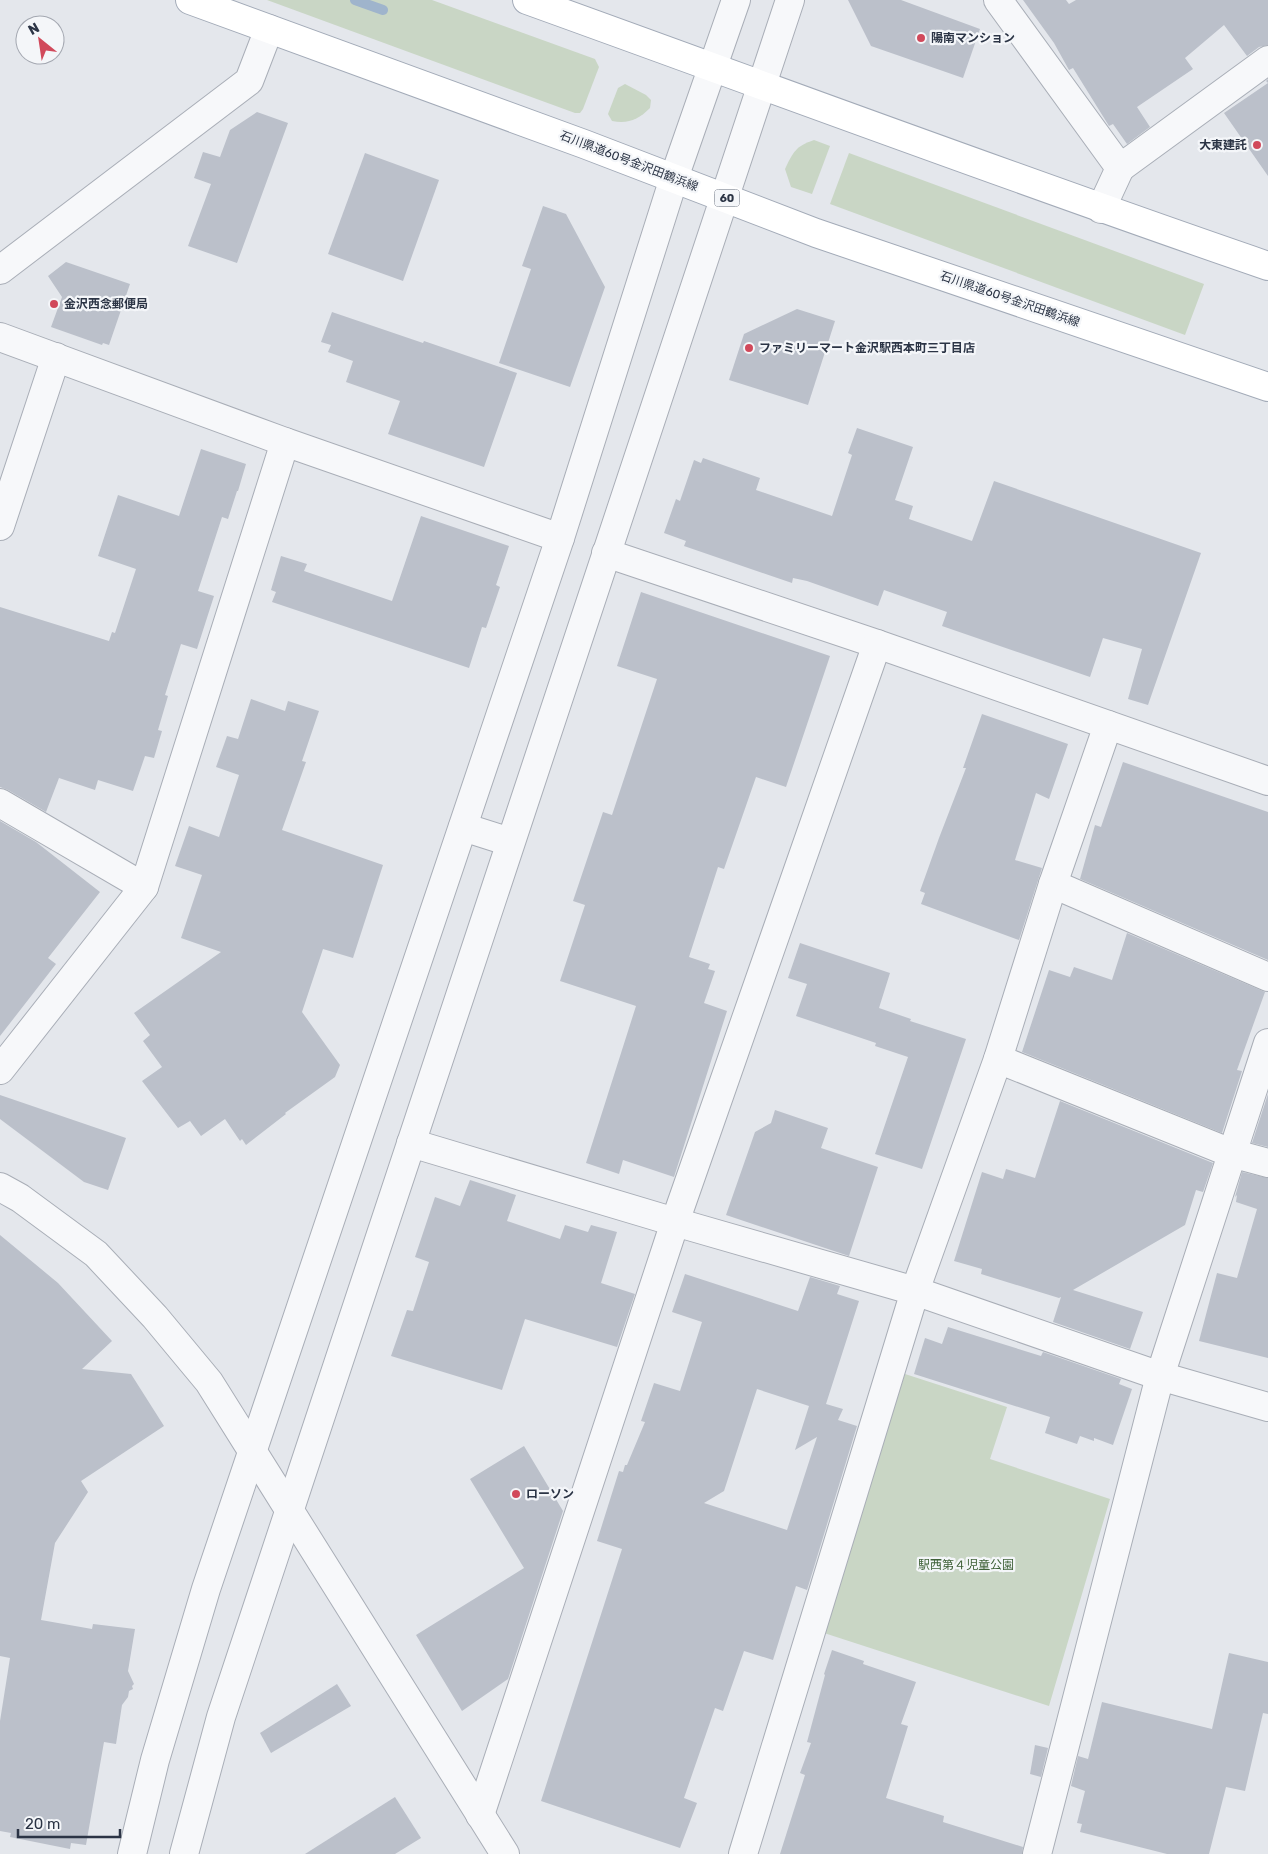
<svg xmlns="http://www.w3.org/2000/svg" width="1268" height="1854" viewBox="0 0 1268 1854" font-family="Rubik,'Noto Sans JP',sans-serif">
	<rect width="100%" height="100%" fill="#e4e7ec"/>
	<!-- green -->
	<g fill="#c9d6c5">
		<path d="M 267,0 L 432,0 L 595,59 L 599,67 L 583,109 L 580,113 L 575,113 Z"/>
		<path d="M 625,84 L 646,95 L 651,100 L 650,108 C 638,120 628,124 612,121 L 608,114 L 618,88 Z"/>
		<path d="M 814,140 L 830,146 L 812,194 L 791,187 L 785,169 C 793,152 796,146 814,140 Z"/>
		<path d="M 849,153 L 1204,284 L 1185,335 L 830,204 Z"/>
		<path d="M 905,1374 L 1007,1407 L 990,1459 L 1110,1499 L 1049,1706 L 821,1632 Z"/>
	</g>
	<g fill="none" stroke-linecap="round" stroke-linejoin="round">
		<!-- stream -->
		<path stroke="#9fb4cc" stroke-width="10" d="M 355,0 L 383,10"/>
	</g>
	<!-- building -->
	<g fill="#bbc0ca" fill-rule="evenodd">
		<path d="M 848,0 L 901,0 L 980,29 L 963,78 L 871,46 Z"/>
		<path d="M 1023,0 L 1066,0 L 1069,4 L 1076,0 L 1268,0 L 1268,45 L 1259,47 L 1247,56 L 1224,25 L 1185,58 L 1193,69 L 1137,107 L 1150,127 L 1127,144 L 1113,124 L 1109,126 L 1073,68 L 1069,70 L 1054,43 Z"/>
		<path d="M 1268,79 L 1268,176 L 1224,113 L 1268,83 L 1266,81 Z"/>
		<path d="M 257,112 L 288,123 L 237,263 L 188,246 L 211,184 L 194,178 L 203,152 L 220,157 L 230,130 Z"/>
		<path d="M 365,153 L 439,180 L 403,281 L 328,254 Z"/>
		<path d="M 543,206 L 566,214 L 605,287 L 570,387 L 499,363 L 531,269 L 522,266 Z"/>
		<path d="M 66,262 L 130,284 L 109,345 L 103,343 L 102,345 L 51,327 L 62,297 L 48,276 Z"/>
		<path d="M 797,309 L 835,321 L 808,405 L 729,380 L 744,334 Z"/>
		<path d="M 332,312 L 423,343 L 424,341 L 517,373 L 484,467 L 388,434 L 400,401 L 346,382 L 353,361 L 328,352 L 331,345 L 321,342 Z"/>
		<path d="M 857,428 L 913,447 L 895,500 L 913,506 L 909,519 L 972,541 L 994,481 L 1201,553 L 1148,705 L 1128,699 L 1142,649 L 1103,638 L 1090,677 L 942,626 L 947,612 L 884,590 L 878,606 L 807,581 L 793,578 L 792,583 L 684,546 L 686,541 L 664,533 L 676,499 L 680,501 L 694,460 L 701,463 L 703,458 L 760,478 L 756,490 L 832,516 L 852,455 L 848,453 Z"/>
		<path d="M 201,449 L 246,464 L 238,491 L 237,491 L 228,519 L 222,517 L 198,591 L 214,596 L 197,649 L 181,644 L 165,695 L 168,696 L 158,730 L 162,731 L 154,758 L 145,756 L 133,791 L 98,780 L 95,790 L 59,778 L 46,812 L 8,790 L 0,787 L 0,607 L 109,641 L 112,632 L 115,633 L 136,569 L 98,556 L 118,495 L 179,516 Z"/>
		<path d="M 421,516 L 509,546 L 496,585 L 500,587 L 486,628 L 482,627 L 469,668 L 272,602 L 276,592 L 271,590 L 281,556 L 307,564 L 304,571 L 392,601 Z"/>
		<path d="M 641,592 L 830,656 L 786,787 L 756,777 L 724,869 L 718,867 L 689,957 L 710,964 L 708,969 L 715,971 L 704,1003 L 727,1011 L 674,1177 L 623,1160 L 619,1174 L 586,1163 L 636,1006 L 560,981 L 585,905 L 573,901 L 603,812 L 612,815 L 657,679 L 617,666 Z"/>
		<path d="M 251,699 L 285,711 L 288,701 L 319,711 L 302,761 L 306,762 L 282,830 L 383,865 L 353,958 L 323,949 L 302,1012 L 340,1065 L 335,1077 L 285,1113 L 286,1114 L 246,1145 L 242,1139 L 240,1141 L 225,1119 L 201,1136 L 190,1121 L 178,1128 L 142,1081 L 162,1067 L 143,1041 L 150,1035 L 134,1013 L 221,952 L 181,938 L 202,875 L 175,866 L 189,826 L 219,837 L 239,775 L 216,767 L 227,736 L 238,739 Z"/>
		<path d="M 982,714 L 1068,744 L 1049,799 L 1036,793 L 1015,860 L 1042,868 L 1019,940 L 921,904 L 925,893 L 920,891 L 939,838 L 966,768 L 963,768 Z"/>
		<path d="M 1123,762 L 1268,812 L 1268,960 L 1080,879 L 1095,825 L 1101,827 Z"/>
		<path d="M 0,821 L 36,842 L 100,892 L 48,958 L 56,964 L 0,1036 Z"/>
		<path d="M 1127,933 L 1265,992 L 1237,1070 L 1242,1071 L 1222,1133 L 1022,1052 L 1049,970 L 1070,977 L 1074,967 L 1112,980 Z"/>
		<path d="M 800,943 L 890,973 L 879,1008 L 911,1019 L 910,1021 L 966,1039 L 922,1169 L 875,1154 L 908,1057 L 875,1046 L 876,1043 L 796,1016 L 807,984 L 788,978 Z"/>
		<path d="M 1268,1094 L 1268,1147 L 1252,1143 Z"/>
		<path d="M 0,1095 L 126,1138 L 108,1190 L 84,1182 L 0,1119 Z"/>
		<path d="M 1060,1101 L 1213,1163 L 1203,1192 L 1196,1190 L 1185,1225 L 1073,1290 L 1143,1312 L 1130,1349 L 1053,1322 L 1061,1297 L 1059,1298 L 981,1274 L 982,1269 L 954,1261 L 982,1172 L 1003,1179 L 1006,1169 L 1035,1178 Z"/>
		<path d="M 775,1110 L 828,1128 L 821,1148 L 878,1167 L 849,1256 L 726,1215 L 755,1132 L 771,1123 Z"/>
		<path d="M 1242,1172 L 1268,1178 L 1268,1358 L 1199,1341 L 1217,1273 L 1237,1278 L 1257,1209 L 1236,1202 L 1237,1195 L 1235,1197 Z"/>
		<path d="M 470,1180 L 516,1195 L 507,1221 L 560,1239 L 565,1225 L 588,1232 L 591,1225 L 617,1232 L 601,1283 L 635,1294 L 617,1347 L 525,1319 L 502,1390 L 391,1356 L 407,1310 L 413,1311 L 429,1262 L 415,1257 L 435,1197 L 460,1206 Z"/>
		<path d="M 0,1235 L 58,1283 L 112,1341 L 82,1369 L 131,1374 L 164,1426 L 81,1481 L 88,1492 L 55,1543 L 41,1620 L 92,1629 L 93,1624 L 135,1629 L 128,1671 L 134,1684 L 132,1686 L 133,1689 L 129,1691 L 128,1697 L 122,1705 L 116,1744 L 104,1742 L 86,1845 L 71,1843 L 70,1849 L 10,1837 L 11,1833 L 0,1831 L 0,1721 L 10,1658 L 0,1656 Z"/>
		<path d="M 685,1274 L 798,1311 L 810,1277 L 840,1286 L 837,1294 L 859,1301 L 826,1404 L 843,1409 L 838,1420 L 857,1426 L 807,1590 L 796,1586 L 773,1660 L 744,1651 L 723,1711 L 715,1708 L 684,1798 L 697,1803 L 680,1848 L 541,1801 L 622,1549 L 597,1541 L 619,1471 L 623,1472 L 625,1465 L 627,1465 L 645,1422 L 641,1421 L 654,1383 L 680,1391 L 702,1322 L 672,1312 ZM 757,1389 L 809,1406 L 795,1450 L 817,1437 L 787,1530 L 704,1503 L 724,1491 Z"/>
		<path d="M 948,1327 L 1041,1356 L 1043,1352 L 1121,1379 L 1119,1384 L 1132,1389 L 1113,1445 L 1094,1438 L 1094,1441 L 1080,1436 L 1077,1444 L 1045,1433 L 1050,1417 L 914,1374 L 925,1338 L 942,1344 Z"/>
		<path d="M 524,1446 L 563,1511 L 508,1679 L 462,1711 L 416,1635 L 524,1568 L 470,1479 Z"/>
		<path d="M 832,1650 L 864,1661 L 863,1664 L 916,1682 L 901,1724 L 908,1726 L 886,1798 L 944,1816 L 943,1822 L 1023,1847 L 1022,1854 L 780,1854 L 805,1775 L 800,1773 L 811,1743 L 807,1742 L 825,1675 L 824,1674 Z"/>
		<path d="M 1229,1653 L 1268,1662 L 1268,1714 L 1263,1713 L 1245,1791 L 1226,1787 L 1209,1854 L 1167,1854 L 1080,1832 L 1082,1824 L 1077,1823 L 1085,1791 L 1071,1786 L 1078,1756 L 1088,1759 L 1102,1702 L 1212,1729 Z"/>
		<path d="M 337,1684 L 351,1706 L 271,1753 L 260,1733 Z"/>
		<path d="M 1035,1745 L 1048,1748 L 1041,1777 L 1030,1774 Z"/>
		<path d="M 395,1797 L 421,1838 L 395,1854 L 305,1854 Z"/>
	</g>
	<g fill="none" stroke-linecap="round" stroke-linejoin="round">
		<defs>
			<g id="minor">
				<path d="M 998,0 L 1120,168 L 1101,209"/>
				<path d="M 1120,168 L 1268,60"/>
				<path d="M 0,270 L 249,81 L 269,29"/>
				<path d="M 0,337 L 285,442"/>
				<path d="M 0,526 L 56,357"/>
				<path d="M 606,553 L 877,644 L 1268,781"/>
				<path d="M 0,803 L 144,887"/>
				<path d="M 1053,884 L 1268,977"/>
				<path d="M 998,1059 L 1231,1153 L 1268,1163"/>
				<path d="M 0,1070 L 144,887 L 285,442 L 560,538"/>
				<path d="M 411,1143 L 675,1222 L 915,1291 L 1160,1376 L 1268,1407"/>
				<path d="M 480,1815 L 675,1222 L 877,644"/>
				<path d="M 743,1854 L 915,1291 L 998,1059 L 1053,884 L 1108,725"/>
				<path d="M 1037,1854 L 1160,1376 L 1268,1043"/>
			</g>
			<g id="tertiary">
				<path d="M 463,827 L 510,842"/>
				<path d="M 0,1187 L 20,1198 L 96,1254 L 155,1317 L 209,1382 L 505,1854"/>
				<path d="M 132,1854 L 155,1760 L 206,1589 L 560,538 L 674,178 L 736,0"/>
				<path d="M 184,1854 L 221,1717 L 790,0"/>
			</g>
			<g id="primary">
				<path d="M 190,0 L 584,144 L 816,233 L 1268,387"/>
				<path d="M 527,0 C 774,89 1020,181 1268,266"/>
			</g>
		</defs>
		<!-- minor casing -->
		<use href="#minor" stroke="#a9aeb7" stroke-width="30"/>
		<!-- tertiary casing -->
		<use href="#tertiary" stroke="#a9aeb7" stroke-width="30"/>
		<!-- primary casing -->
		<use href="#primary" stroke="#a3abb8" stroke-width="30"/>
		<!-- minor -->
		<use href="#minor" stroke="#f7f8fa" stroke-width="28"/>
		<!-- tertiary -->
		<use href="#tertiary" stroke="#f7f8fa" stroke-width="28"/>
		<!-- primary -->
		<use href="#primary" stroke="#fff" stroke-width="28"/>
	</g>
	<!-- markers -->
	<g fill="#d1495b" stroke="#f4f6f9" stroke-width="2">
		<circle cx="921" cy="38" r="5"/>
		<circle cx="1257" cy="145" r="5"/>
		<circle cx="54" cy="304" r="5"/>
		<circle cx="749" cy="348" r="5"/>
		<circle cx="516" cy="1494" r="5"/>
	</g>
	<g text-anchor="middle" stroke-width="4.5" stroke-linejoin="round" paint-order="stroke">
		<!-- shield labels -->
		<rect fill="#f4f6f9" stroke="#676e7b" stroke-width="1" x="714.5" y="189.5" width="25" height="17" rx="4"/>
		<g font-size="11" font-weight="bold" fill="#2b3445">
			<text x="727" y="202">60</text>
		</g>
		<!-- poi labels -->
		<g font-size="12" font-weight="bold" fill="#2b3445" stroke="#f4f6f9" text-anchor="start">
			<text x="931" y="42">陽南マンション</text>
			<text x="1247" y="149" text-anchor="end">大東建託</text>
			<text x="64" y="308">金沢西念郵便局</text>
			<text x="759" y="352">ファミリーマート金沢駅西本町三丁目店</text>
			<text x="526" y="1498">ローソン</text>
		</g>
		<!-- street labels -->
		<g font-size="12" fill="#2b3445" stroke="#f4f6f9">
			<text transform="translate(629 161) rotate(21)" y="4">石川県道60号金沢田鶴浜線</text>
			<text transform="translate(1010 299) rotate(19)" y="4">石川県道60号金沢田鶴浜線</text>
		</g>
		<!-- park labels -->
		<g font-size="12" fill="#3f6138" stroke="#f4f6f9">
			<text x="966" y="1569">駅西第４児童公園</text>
		</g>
	</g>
	<!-- north arrow -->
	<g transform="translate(40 40) rotate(330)"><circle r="24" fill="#f4f6f9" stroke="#a4a8b1"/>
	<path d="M0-4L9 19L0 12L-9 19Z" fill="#d1495b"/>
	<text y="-8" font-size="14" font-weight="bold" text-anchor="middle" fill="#2b3445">N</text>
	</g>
	<!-- scale -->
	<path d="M18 1829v8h102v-8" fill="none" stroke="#2b3445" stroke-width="2.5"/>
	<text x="25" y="1829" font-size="15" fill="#2b3445" stroke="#f4f6f9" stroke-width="4" paint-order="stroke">20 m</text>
</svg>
